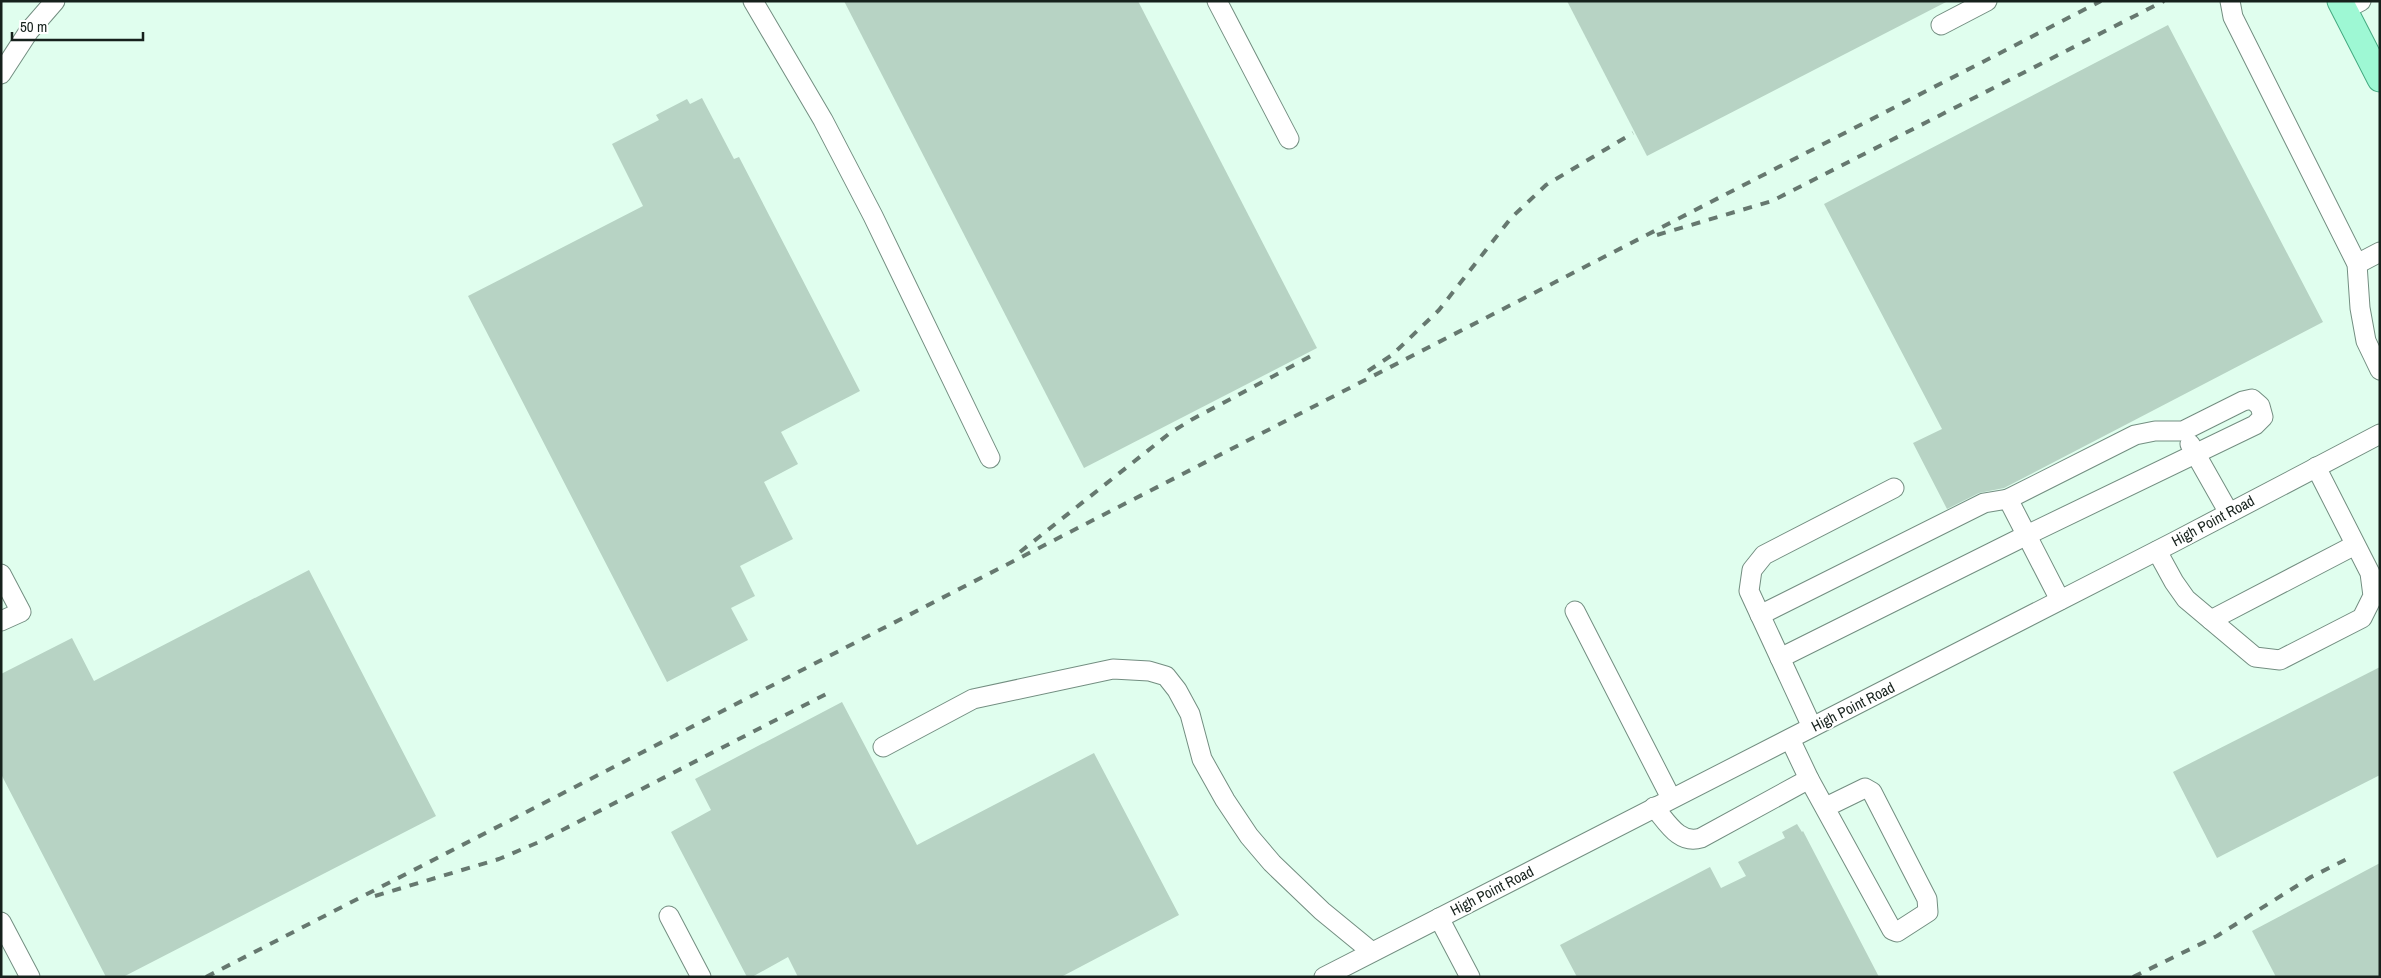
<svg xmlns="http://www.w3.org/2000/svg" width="2381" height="978" viewBox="0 0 2381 978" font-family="'Archivo Narrow',sans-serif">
	<rect width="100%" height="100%" fill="#e0feee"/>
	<!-- building -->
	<g fill="#b7d3c4">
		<path d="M 844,1 L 1138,1 L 1317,348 L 1084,468 Z"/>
		<path d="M 1567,1 L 1948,1 L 1647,156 Z"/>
		<path d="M 2168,25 L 2323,322 L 2004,488 L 1979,493 L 1947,509 L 1913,443 L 1942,429 L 1824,204 Z"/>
		<path d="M 702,98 L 734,159 L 739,157 L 860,391 L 781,432 L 798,464 L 764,482 L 793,539 L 740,566 L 755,596 L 731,608 L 748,640 L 667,682 L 468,296 L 643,206 L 612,144 L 659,120 L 656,115 L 687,99 L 690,104 Z"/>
		<path d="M 309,570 L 436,816 L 123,977 L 106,977 L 1,774 L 1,674 L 72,638 L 94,681 Z"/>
		<path d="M 2380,667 L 2380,775 L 2217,858 L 2173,772 Z"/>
		<path d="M 842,702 L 917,845 L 1094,753 L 1179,915 L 1061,977 L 798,977 L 788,957 L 752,977 L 747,977 L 671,832 L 711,810 L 695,779 Z"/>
		<path d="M 1797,824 L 1802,832 L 1803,831 L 1879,977 L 1577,977 L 1560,945 L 1710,867 L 1721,888 L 1746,876 L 1738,862 L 1785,838 L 1782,832 Z"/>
		<path d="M 2380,863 L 2380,977 L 2276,977 L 2252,931 Z"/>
	</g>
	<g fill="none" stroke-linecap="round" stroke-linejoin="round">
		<defs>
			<g id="minor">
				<path d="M 753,1 L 823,120 L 873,216 L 990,458"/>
				<path d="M 1217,1 L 1289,139"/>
				<path d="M 2230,1 L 2233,17 L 2357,264 L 2360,308 L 2366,341 L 2380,370"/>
				<path d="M 2344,10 L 2361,1"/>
				<path d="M 1941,25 L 1987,1"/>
				<path d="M 1,74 L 29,31 L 55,1"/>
				<path d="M 2357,264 L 2380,252"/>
				<path d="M 2190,444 L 2229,513"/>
				<path d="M 2157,551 L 2174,582 L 2186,599 L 2255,657 L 2280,660 L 2362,618 L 2373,596 L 2370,573 L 2316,467"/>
				<path d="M 1,574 L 21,612 L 1,621"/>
				<path d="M 1575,611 L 1671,798"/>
				<path d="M 1760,615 L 1984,503 L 2008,499 L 2060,600"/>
				<path d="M 2211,620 L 2355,545"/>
				<path d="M 1780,658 L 2027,535 L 2255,425 L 2263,417 L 2260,406 L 2252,399 L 2243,401 L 2183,431 L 2155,431 L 2135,435 L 2008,499"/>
				<path d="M 1812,727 L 1749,591 L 1752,570 L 1764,555 L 1894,488"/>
				<path d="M 1790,739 L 1809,779 L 1892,930 L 1897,932 L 1928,912 L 1927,899 L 1872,792 L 1865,788 L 1826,807"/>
				<path d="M 883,747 L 973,699 L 1113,669 L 1149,671 L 1166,676 L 1177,690 L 1190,714 L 1202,759 L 1225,800 L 1249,836 L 1272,863 L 1322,911 L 1372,952"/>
				<path d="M 1654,807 C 1667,822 1679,845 1701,838 L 1809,779"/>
				<path d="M 669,916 L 701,977"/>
				<path d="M 1439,918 L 1470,977"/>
				<path d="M 1,922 L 30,977"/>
				<path d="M 1324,977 L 2174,542 L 2380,434"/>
			</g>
			<path id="major" d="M 2340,1 L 2380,79"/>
		</defs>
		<!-- minor casing -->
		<use href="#minor" stroke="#738e81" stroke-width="21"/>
		<!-- major casing -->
		<use href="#major" stroke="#45aa81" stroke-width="27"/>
		<!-- minor -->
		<use href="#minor" stroke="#fff" stroke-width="19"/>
		<!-- major -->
		<use href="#major" stroke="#9ef8d4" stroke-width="25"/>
		<!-- rail -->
		<g stroke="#66786f" stroke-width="4" stroke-dasharray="9 9" stroke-linecap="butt">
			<path d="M 1657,235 L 1772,201 L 2164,1"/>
			<path d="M 1368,371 L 1392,355 L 1439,310 L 1511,218 L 1546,185 L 1633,133"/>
			<path d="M 1020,552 L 1170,433 L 1191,420 L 1313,355"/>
			<path d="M 375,896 L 499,859 L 539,842 L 832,691"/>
			<path d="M 206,977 L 2101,1"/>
			<path d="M 2133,977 L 2217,936 L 2311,877 L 2349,858"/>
		</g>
	</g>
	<g text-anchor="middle" stroke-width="4" stroke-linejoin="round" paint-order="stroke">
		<!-- street labels -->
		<g font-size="15" fill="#16211c" stroke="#fff">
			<text transform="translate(2213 521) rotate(-28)" y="5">High Point Road</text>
			<text transform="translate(1853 707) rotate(-27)" y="5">High Point Road</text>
			<text transform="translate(1492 891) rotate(-27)" y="5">High Point Road</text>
		</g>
	</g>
	<!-- border -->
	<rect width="2381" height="978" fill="none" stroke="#16211c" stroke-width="5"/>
	<!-- scale -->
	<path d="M12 32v8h131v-8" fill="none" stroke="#16211c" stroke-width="2.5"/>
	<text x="20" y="32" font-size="15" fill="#16211c" stroke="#ffffff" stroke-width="4" paint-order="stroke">50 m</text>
</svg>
